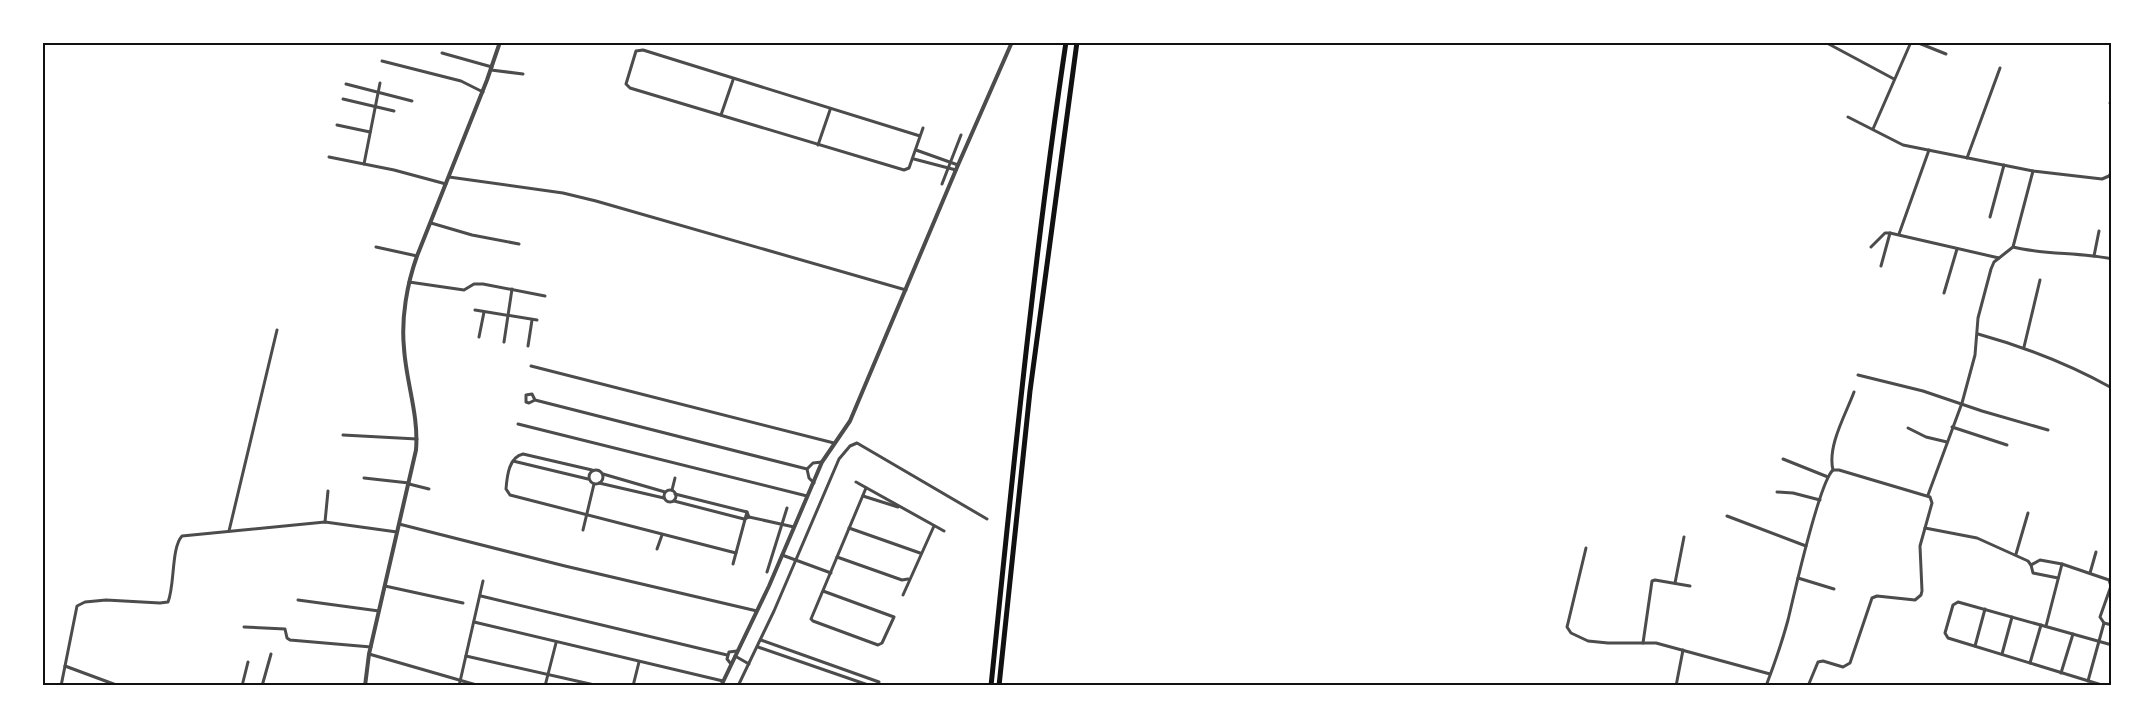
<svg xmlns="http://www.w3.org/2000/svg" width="2154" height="728" viewBox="0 0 2154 728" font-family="'DM Sans',sans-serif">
	<rect width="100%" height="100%" fill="#fff"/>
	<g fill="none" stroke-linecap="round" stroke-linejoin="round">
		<!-- minor -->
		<g stroke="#4c4c4c" stroke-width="3">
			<path d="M 1825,42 L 1894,79"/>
			<path d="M 1916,42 L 1946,54"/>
			<path d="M 442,53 L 492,67"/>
			<path d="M 382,61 L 461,81 L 483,92"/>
			<path d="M 491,70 L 523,74"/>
			<path d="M 346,84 L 412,101"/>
			<path d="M 343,99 L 394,111"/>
			<path d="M 2110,103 L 2112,104"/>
			<path d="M 721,115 L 733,80"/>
			<path d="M 1848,117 L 1903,145 L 2033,171 L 2102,179 L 2109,176 L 2112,172"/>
			<path d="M 337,125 L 370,132"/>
			<path d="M 1873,129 L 1911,42"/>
			<path d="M 920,136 L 643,50 L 636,51 L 626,84 L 630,88 L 904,170 L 909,168 L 923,128"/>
			<path d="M 818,145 L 830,110"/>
			<path d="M 916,150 L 958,165"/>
			<path d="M 329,157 L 394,170 L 446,184"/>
			<path d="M 1967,158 L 2000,68"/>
			<path d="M 914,159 L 956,170"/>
			<path d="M 364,164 L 380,83"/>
			<path d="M 449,177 L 563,193 L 596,201 L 906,290"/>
			<path d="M 942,184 L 961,135"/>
			<path d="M 1990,217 L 2004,165"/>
			<path d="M 431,223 L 472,235 L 519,244"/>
			<path d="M 1899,234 L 1929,150"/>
			<path d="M 376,247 L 417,256"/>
			<path d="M 1871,247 L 1885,233 L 1890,233 L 1999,258"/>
			<path d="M 2013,247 C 2045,255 2079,252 2112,259"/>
			<path d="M 2094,256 L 2099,231"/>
			<path d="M 1881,266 L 1890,233"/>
			<path d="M 409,282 L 464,290 L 474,284 L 483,284 L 545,296"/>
			<path d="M 1944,293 L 1957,249"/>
			<path d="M 475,310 L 537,320"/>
			<path d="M 1978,334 C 2025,347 2069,364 2112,388"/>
			<path d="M 479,337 L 484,312"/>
			<path d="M 504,342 L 512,289"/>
			<path d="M 528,346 L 532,320"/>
			<path d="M 2024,347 L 2040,280"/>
			<path d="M 531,366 L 834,443"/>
			<path d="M 1858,375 L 1923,391 L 1982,411 L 2048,430"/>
			<path d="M 535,400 L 532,394 L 526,395 L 526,402 L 529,403 L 535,400 L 807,469 L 809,478 L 814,483"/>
			<path d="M 518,424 L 807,496"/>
			<path d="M 1952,427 L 2007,445"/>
			<path d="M 1908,428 L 1926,437 L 1947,442"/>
			<path d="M 343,435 L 417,439"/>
			<path d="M 1783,459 L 1828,477"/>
			<path d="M 513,461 L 588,479"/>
			<path d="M 807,469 L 813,463 L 822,462"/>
			<circle cx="596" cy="477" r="7"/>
			<path d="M 592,470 L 523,454 C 509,457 507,476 506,489 L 510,495 L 736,553"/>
			<path d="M 603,474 L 665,492"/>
			<path d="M 364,478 L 409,483"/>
			<path d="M 856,482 L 944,531"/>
			<path d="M 599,483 L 664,498"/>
			<path d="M 409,484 L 429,489"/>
			<circle cx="670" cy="496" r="6"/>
			<path d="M 672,490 L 675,478"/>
			<path d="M 1777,492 L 1793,493 L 1820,500"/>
			<path d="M 675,494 L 747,512 L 749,517"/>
			<path d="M 1928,495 L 1962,403 L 1975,355 L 1978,318 L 1991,269 L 1994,262 L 2013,247 L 2033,171"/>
			<path d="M 863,496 L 898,507"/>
			<path d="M 674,501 L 744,519 L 749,517 L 794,527"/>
			<path d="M 1727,516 L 1806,546"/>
			<path d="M 325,522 L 328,491"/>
			<path d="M 399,524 L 565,566 L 757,611"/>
			<path d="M 849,528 L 920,553"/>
			<path d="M 1925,528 L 1977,538 L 2028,561 L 2031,565 L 2033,573 L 2058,578"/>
			<path d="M 583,530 L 594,484"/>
			<path d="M 229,531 L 277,330"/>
			<path d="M 1586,548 L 1568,623 L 1567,627 L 1571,633 L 1588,641 L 1608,643 L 1656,643 L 1770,674"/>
			<path d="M 657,549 L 662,535"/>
			<path d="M 2016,554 L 2028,513"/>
			<path d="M 782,555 L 831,573"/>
			<path d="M 837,557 L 902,580 L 908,579"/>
			<path d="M 733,564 L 747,512"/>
			<path d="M 2031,565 L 2040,560 L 2062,564"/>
			<path d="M 767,572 L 787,508"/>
			<path d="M 2090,573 L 2096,552"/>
			<path d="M 1798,578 L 1834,589"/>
			<path d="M 1675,583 L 1684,537"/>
			<path d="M 385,586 L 463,603"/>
			<path d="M 823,591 L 894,617 L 882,643 L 878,645 L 813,621 L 811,619 L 866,488"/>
			<path d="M 903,595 L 934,526"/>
			<path d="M 481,596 L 727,655"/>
			<path d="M 298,600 L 379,611"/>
			<path d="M 474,622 L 723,681"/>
			<path d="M 2046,626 L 2062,564 L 2109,580 L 2111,586 L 2100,617 L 2104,623"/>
			<path d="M 244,627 L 285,629 L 287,638 L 290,640 L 371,647"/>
			<path d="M 761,640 L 879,682"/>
			<path d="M 1643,643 L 1652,581 L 1655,580 L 1690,586"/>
			<path d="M 1975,646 L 1985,609"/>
			<path d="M 758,647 L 871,686"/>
			<path d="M 369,654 L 480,686"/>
			<path d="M 2002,654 L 2012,617"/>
			<path d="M 466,656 L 599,686"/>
			<path d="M 735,656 L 749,664"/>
			<path d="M 2030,663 L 2041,625"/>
			<path d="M 731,664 L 727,659 L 729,652 L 737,651"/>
			<path d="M 65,666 L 119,686"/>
			<path d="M 2061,673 L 2073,634"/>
			<path d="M 2088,681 L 2104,623 L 2112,625"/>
			<path d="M 61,686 L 77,606 L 85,602 L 106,600 L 160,603 L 168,602 C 175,585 171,548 182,536 L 325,522 L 397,532"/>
			<path d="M 242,686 L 248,662"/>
			<path d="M 262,686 L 271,654"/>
			<path d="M 459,686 L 483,581"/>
			<path d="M 545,686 L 556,643"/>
			<path d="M 633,686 L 639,662"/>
			<path d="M 738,686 L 774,611 L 839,459 L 850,446 L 857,443 L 987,519"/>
			<path d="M 1676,686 L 1683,650"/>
			<path d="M 1766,686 C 1774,665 1782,642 1788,620 C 1794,595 1819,482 1833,470 C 1827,446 1846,414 1854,392"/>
			<path d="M 1808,686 L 1818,662 L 1823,661 L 1843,667 L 1850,663 L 1872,598 L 1877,596 L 1915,600 L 1921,595 L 1922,591 L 1920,546 L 1932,503 L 1930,497 L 1839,470 L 1833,470"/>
			<path d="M 2105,686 L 1948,638 L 1945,633 L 1953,605 L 1958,602 L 2112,645"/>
		</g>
		<!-- tertiary -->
		<g stroke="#4c4c4c" stroke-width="4">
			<path d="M 365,686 L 369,654 L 416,450 C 419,415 406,382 404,348 C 401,318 407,284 417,256 L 487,80 L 500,42"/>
			<path d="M 721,686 L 769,586 L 822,462 L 850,421 L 958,165 L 1012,42"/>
		</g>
		<!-- motorway -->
		<g stroke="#111" stroke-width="5">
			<path d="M 991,686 C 1013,471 1034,256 1066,42"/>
			<path d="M 999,686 L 1030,391 L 1077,42"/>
		</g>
	</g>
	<!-- border -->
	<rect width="2154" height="728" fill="none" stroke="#ffffff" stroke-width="87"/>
	<rect x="44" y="44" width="2066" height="640" fill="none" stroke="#111" stroke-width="2"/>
</svg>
